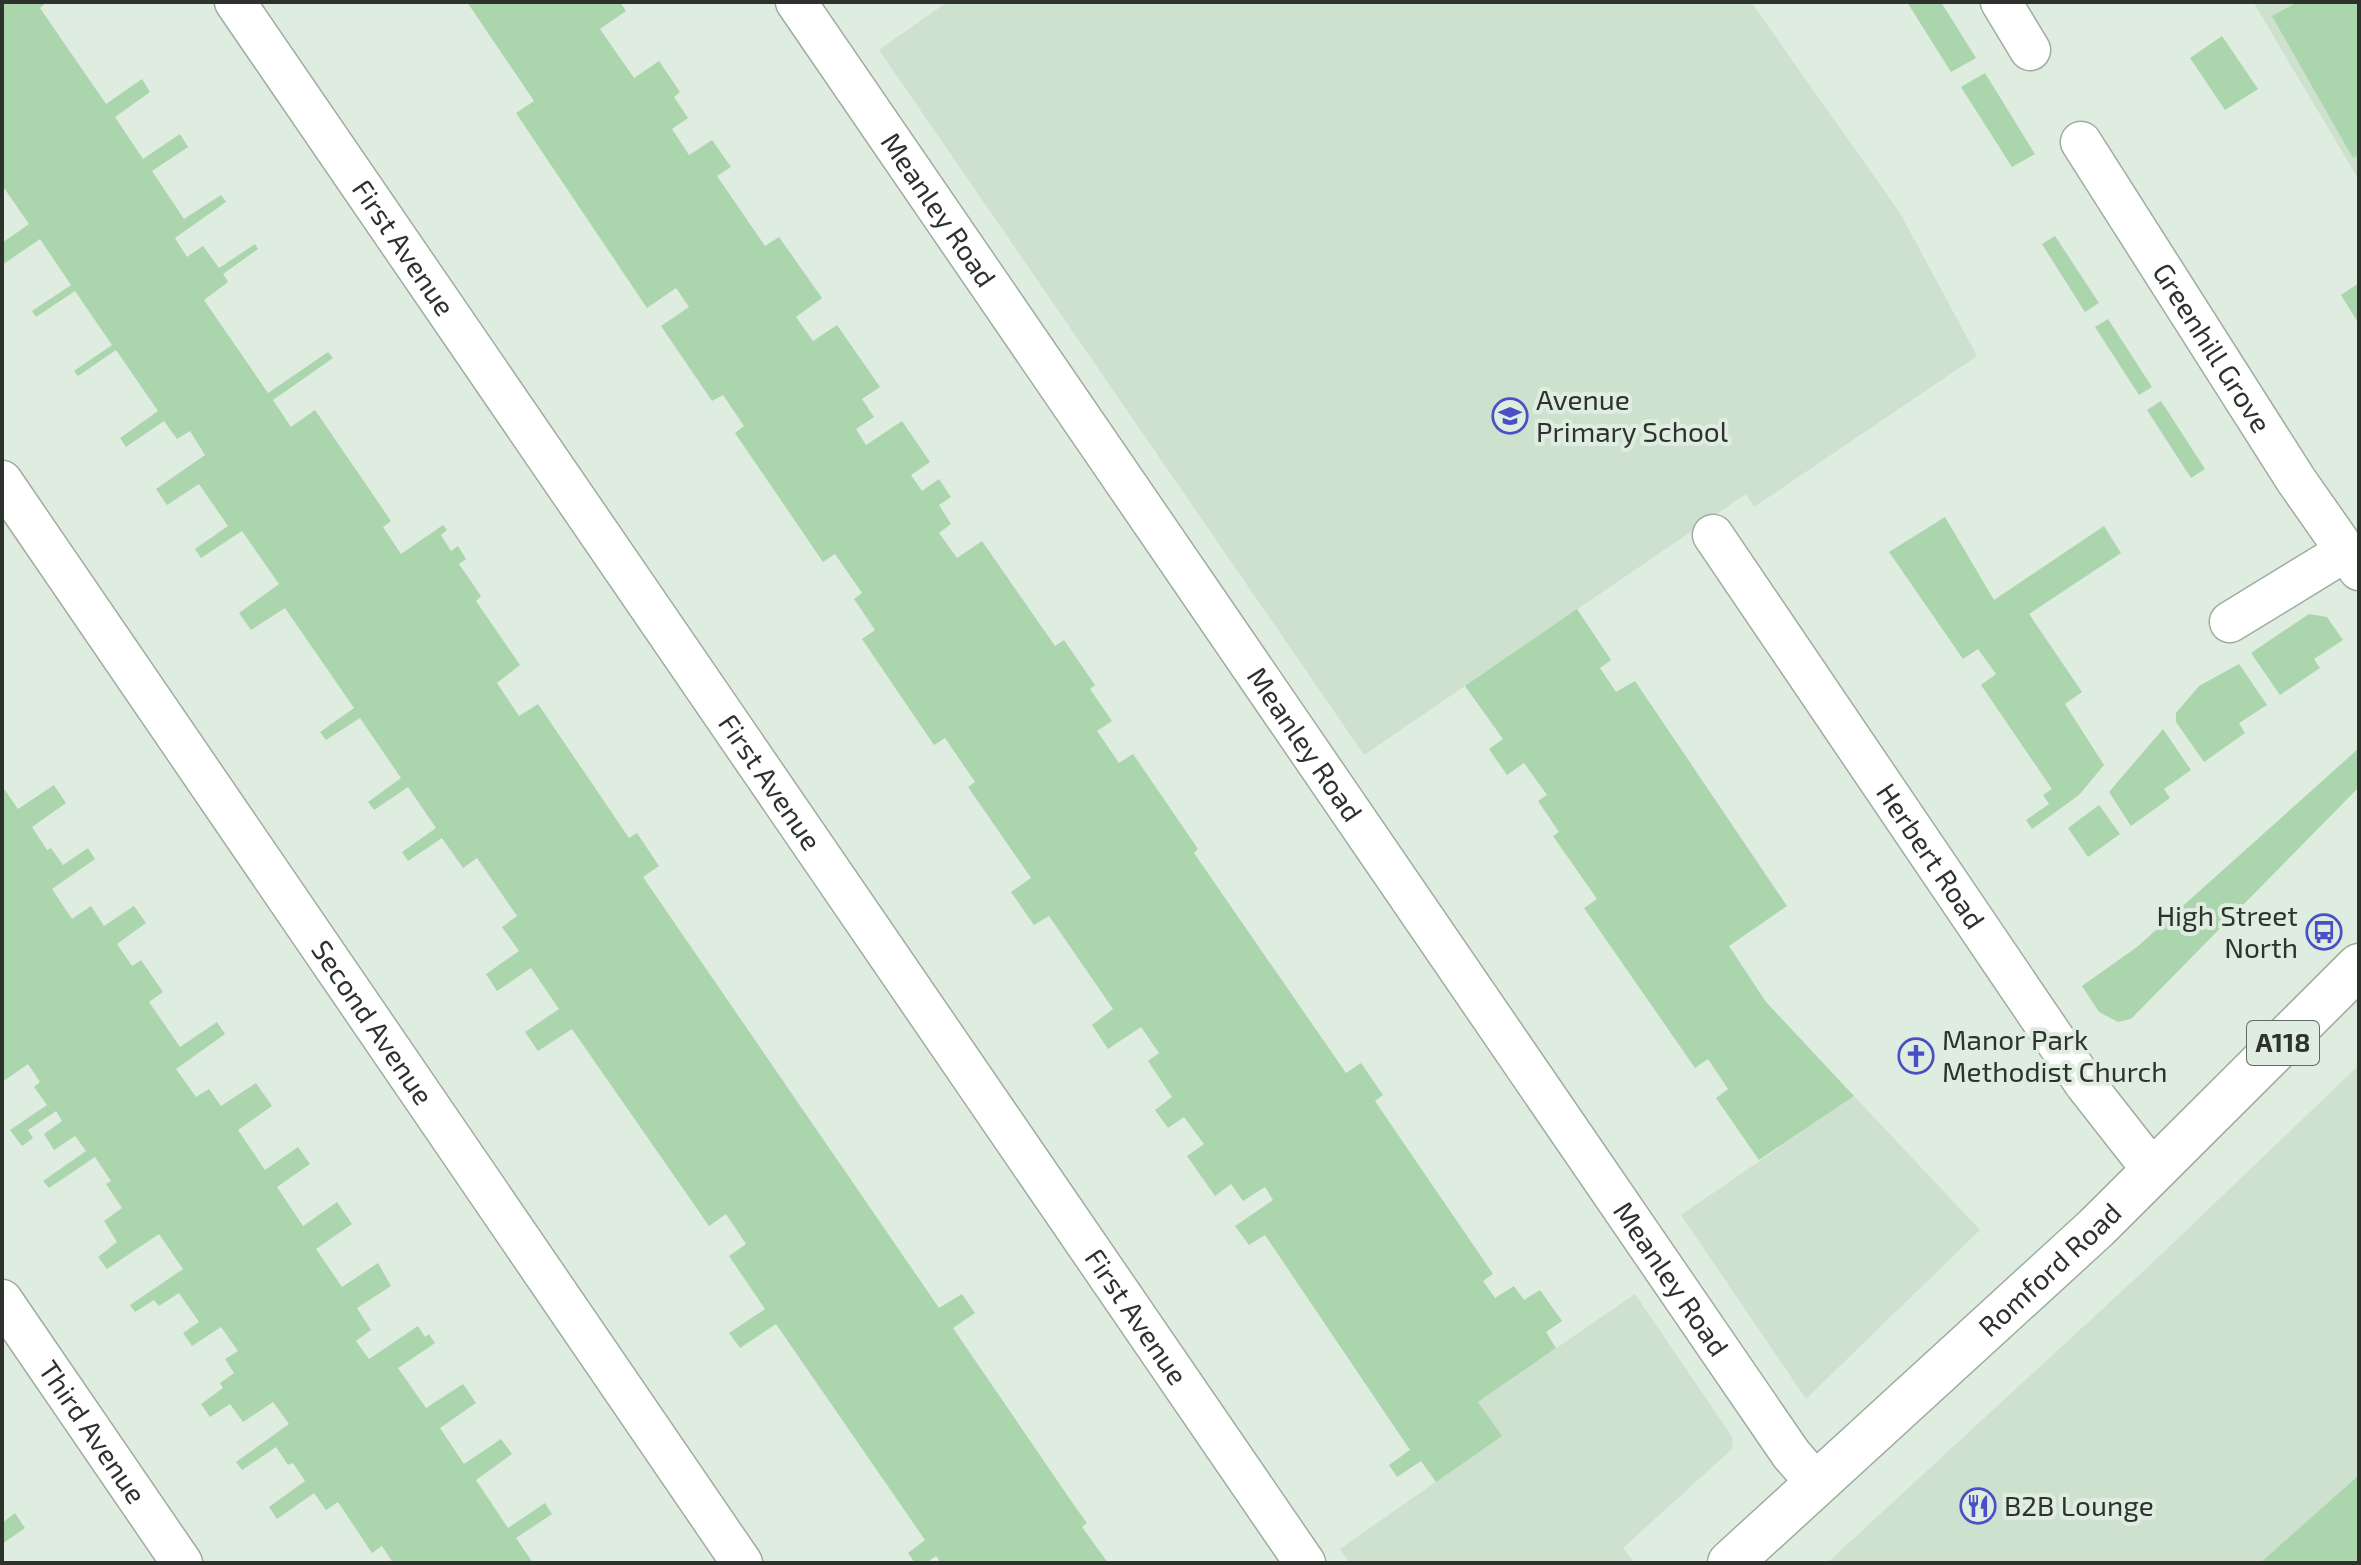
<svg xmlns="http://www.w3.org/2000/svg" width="2361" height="1565" viewBox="0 0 2361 1565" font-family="'Exo 2',sans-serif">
	<rect width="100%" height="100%" fill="#dfede0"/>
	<!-- built -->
	<g fill="#cde1ce">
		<path d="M 947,2 L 1751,2 L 1900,213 L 1977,356 L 1754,507 L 1746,494 L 1364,755 L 879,50 Z"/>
		<path d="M 2254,2 L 2359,2 L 2359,180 L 2255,5 Z"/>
		<path d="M 2359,1065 L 2359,1475 L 2260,1563 L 1827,1563 L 2148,1267 Z"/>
		<path d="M 1854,1096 L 1980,1230 L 1806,1399 L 1681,1215 Z"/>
		<path d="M 1635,1294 L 1733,1438 L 1732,1449 L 1623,1548 L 1635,1563 L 1350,1563 L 1340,1549 L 1501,1436 L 1478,1402 Z"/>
	</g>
	<!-- green -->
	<g fill="#aad5ad">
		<path d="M 2,2 L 47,2 L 40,8 L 106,104 L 142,79 L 150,92 L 115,117 L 143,159 L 180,134 L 188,147 L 152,171 L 184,219 L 221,195 L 226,202 L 175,238 L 187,257 L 203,246 L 219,268 L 255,244 L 258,249 L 223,274 L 228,282 L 204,300 L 268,393 L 328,352 L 333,358 L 273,400 L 291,427 L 315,410 L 391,521 L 383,527 L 401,554 L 443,525 L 447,530 L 441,535 L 451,551 L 458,546 L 466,559 L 459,564 L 481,596 L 476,601 L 520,665 L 497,683 L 519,716 L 538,704 L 629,838 L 637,833 L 659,866 L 643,877 L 939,1308 L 962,1294 L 975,1313 L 953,1328 L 1076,1508 L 1087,1523 L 1082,1527 L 1108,1563 L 941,1563 L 936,1556 L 926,1563 L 915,1563 L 908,1553 L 925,1540 L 776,1324 L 740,1348 L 729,1333 L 765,1309 L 729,1256 L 746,1244 L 726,1214 L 709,1226 L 572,1029 L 538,1051 L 525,1032 L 559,1009 L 531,968 L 497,991 L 486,974 L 519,951 L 502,927 L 517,916 L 477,858 L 463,868 L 442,838 L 408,861 L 402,852 L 436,828 L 408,787 L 374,810 L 368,802 L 401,778 L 360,718 L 326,740 L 320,732 L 354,708 L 285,608 L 251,630 L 239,613 L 279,584 L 242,531 L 201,558 L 195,549 L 228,526 L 199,484 L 167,505 L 156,489 L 205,455 L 190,431 L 177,439 L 164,421 L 126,447 L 120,438 L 158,411 L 116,350 L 78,376 L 74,371 L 112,345 L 75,291 L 36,317 L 32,311 L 71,285 L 40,239 L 2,265 L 2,243 L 29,224 L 2,185 Z"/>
		<path d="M 467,2 L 620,2 L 626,11 L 600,29 L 634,78 L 659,61 L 680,92 L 674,97 L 688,118 L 672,129 L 689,155 L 712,140 L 731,167 L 717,176 L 765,246 L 779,237 L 822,298 L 796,317 L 813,341 L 837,325 L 880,387 L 862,399 L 874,417 L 856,429 L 866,445 L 902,421 L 930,462 L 911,475 L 922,491 L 939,479 L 951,497 L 939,505 L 951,524 L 939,533 L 957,558 L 982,541 L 1055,646 L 1064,640 L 1095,685 L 1090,689 L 1112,721 L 1097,731 L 1119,763 L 1133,754 L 1198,849 L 1194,853 L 1346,1073 L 1361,1063 L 1383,1095 L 1375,1101 L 1493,1274 L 1483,1281 L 1495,1298 L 1514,1286 L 1524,1300 L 1540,1290 L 1562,1321 L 1546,1332 L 1556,1348 L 1478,1402 L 1502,1436 L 1436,1482 L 1421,1461 L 1397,1477 L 1389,1465 L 1410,1450 L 1265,1235 L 1249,1245 L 1235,1226 L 1273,1200 L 1265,1187 L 1243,1201 L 1231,1184 L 1215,1196 L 1187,1156 L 1204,1144 L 1184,1117 L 1168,1128 L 1155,1110 L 1172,1097 L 1148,1061 L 1159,1053 L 1141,1027 L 1108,1049 L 1092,1025 L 1113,1009 L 1049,916 L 1034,925 L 1011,892 L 1031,878 L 968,787 L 975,782 L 945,738 L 934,745 L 862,639 L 875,630 L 854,599 L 862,593 L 835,554 L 823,562 L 735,433 L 744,426 L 723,395 L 712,401 L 661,326 L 689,307 L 676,288 L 647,308 L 516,113 L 534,101 Z"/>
		<path d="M 1907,2 L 1941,2 L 1976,58 L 1951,72 Z"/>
		<path d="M 2298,2 L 2359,2 L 2359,155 L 2353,158 L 2272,16 Z"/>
		<path d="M 2222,36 L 2258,89 L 2225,110 L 2190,58 Z"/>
		<path d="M 1985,73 L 2035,154 L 2012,167 L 1961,87 Z"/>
		<path d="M 2055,236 L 2099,303 L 2085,312 L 2042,244 Z"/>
		<path d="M 2359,283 L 2359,324 L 2341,295 Z"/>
		<path d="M 2108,319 L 2152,387 L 2139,395 L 2095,327 Z"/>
		<path d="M 2161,401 L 2205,469 L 2191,478 L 2147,410 Z"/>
		<path d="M 1945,517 L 1994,600 L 2104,526 L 2121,553 L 2029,614 L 2082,692 L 2065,704 L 2104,765 L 2079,795 L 2032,829 L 2026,820 L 2049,804 L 2043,795 L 2052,789 L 1981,685 L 1996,674 L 1978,649 L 1963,659 L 1889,552 Z"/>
		<path d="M 1577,609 L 1611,660 L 1600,668 L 1616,692 L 1635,681 L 1787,906 L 1729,946 L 1766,1002 L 1854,1096 L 1759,1160 L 1716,1098 L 1728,1089 L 1708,1059 L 1695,1068 L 1584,908 L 1597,899 L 1553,836 L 1559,832 L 1538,801 L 1547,795 L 1524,763 L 1507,775 L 1489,749 L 1503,739 L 1465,686 Z"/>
		<path d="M 2309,614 L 2327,617 L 2343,640 L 2314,659 L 2320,668 L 2280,695 L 2251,653 Z"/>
		<path d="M 2239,664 L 2267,705 L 2239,723 L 2245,733 L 2204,762 L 2176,722 L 2176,713 L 2199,686 Z"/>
		<path d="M 2163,729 L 2191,770 L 2164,789 L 2170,798 L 2131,826 L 2109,792 Z"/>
		<path d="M 2359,748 L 2359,787 L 2131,1019 L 2118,1022 L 2099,1012 L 2082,986 L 2137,947 Z"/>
		<path d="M 54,785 L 66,803 L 32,827 L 47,850 L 51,848 L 63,865 L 88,848 L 95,859 L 52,889 L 72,919 L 91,906 L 104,926 L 134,906 L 146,923 L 117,944 L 132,966 L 141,960 L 163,992 L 149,1002 L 180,1047 L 217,1022 L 225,1034 L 176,1069 L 196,1097 L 209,1089 L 221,1106 L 256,1083 L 272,1106 L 238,1130 L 265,1170 L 298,1147 L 310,1164 L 277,1187 L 303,1226 L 337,1202 L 352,1224 L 316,1249 L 342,1287 L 378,1263 L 391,1286 L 357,1308 L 371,1330 L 356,1341 L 369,1359 L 418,1326 L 425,1337 L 429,1334 L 435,1343 L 398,1368 L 426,1408 L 463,1384 L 476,1403 L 440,1428 L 464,1464 L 501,1439 L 512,1454 L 476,1480 L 508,1528 L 545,1503 L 552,1514 L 516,1538 L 533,1563 L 393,1563 L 382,1546 L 372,1553 L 338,1502 L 326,1510 L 314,1493 L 277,1519 L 269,1507 L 305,1481 L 293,1463 L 288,1465 L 276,1447 L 242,1470 L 236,1462 L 289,1424 L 273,1402 L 243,1422 L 230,1404 L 210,1417 L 201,1404 L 223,1388 L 220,1383 L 234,1373 L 225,1359 L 238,1351 L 221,1327 L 192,1346 L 183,1333 L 199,1322 L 179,1293 L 159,1306 L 154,1300 L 135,1312 L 130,1305 L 183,1269 L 159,1234 L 107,1269 L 98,1257 L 117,1242 L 104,1221 L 122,1208 L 106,1184 L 111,1181 L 95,1157 L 49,1188 L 43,1181 L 86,1151 L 75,1136 L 54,1150 L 44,1134 L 62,1121 L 56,1111 L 28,1130 L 33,1138 L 22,1146 L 10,1130 L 47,1105 L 34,1087 L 40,1082 L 28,1064 L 2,1082 L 2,786 L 18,809 Z"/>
		<path d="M 2099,805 L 2120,834 L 2088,857 L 2068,828 Z"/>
		<path d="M 2359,1475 L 2359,1563 L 2260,1563 Z"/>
		<path d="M 15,1513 L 25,1528 L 2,1544 L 2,1523 Z"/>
	</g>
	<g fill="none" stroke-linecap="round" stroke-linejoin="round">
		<defs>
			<g id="minor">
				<path id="s1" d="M 235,2 L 1305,1563"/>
				<path id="s2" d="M 796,2 L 1791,1454 L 1817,1484"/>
				<path d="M 2001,2 L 2030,50"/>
				<path id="s3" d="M 2081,142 L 2296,480 L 2359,570"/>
				<path id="s4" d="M 2,481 L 742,1563"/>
				<path id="s5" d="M 1713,535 L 2085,1084 L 2154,1172"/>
				<path d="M 2230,622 L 2346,551"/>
				<path id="s6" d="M 2,1300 L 182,1563"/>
			</g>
			<g id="primary">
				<path id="s7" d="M 1730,1563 L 2096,1228 L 2359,966"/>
			</g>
		</defs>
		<!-- minor casing -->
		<use href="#minor" stroke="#9fac9f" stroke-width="43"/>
		<!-- primary casing -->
		<use href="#primary" stroke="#9fac9f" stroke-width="47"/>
		<!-- minor -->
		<use href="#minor" stroke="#fff" stroke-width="40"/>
		<!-- primary -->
		<use href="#primary" stroke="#fff" stroke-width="44"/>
	</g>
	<!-- icons -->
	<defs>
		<symbol id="school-ring" viewBox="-11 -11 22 22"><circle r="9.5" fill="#dfede0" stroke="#494fc5" stroke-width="1.5"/><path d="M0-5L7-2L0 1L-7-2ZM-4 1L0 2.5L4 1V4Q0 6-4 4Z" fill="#494fc5"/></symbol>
		<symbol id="bus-ring" viewBox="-11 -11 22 22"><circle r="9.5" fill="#dfede0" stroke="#494fc5" stroke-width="1.5"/><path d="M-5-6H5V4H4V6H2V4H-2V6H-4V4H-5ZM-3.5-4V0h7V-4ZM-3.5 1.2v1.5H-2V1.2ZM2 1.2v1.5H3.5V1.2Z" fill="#494fc5"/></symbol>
		<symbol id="church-ring" viewBox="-11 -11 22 22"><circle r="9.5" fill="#dfede0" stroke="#494fc5" stroke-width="1.5"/><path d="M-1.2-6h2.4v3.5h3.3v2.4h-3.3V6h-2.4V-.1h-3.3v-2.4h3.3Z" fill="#494fc5"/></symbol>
		<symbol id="restaurant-ring" viewBox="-11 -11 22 22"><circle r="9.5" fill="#dfede0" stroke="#494fc5" stroke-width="1.5"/><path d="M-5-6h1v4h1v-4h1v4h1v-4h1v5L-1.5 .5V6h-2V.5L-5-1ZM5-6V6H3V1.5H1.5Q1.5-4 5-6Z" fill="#494fc5"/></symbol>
	</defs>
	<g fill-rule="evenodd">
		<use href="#school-ring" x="1490" y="396" width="40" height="40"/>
		<use href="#bus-ring" x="2304" y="912" width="40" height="40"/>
		<use href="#church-ring" x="1896" y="1036" width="40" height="40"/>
		<use href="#restaurant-ring" x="1958" y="1486" width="40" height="40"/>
	</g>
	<g text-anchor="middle" stroke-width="8" stroke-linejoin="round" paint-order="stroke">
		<!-- shield labels -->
		<rect fill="#dfede0" stroke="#626a63" stroke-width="2" x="2247" y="1021" width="72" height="44" rx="6"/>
		<g font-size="26" font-weight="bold" fill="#2d322d">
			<text x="2283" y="1052">A118</text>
		</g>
		<!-- street labels -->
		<g font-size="28" fill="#2d322d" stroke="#dfede0">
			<text dy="10" stroke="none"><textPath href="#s2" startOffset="252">Meanley Road</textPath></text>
			<text dy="10" stroke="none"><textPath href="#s1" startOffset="298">First Avenue</textPath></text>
			<text dy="10" stroke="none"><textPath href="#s3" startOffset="244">Greenhill Grove</textPath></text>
			<text dy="10" stroke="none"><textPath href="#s2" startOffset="900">Meanley Road</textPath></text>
			<text dy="10" stroke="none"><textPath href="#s1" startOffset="946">First Avenue</textPath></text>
			<text dy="10" stroke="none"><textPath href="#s5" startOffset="388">Herbert Road</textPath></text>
			<text dy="10" stroke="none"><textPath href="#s4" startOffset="656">Second Avenue</textPath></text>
			<text dy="10" stroke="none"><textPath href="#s7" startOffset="434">Romford Road</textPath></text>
			<text dy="10" stroke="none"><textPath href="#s2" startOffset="1548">Meanley Road</textPath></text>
			<text dy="10" stroke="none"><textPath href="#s1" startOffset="1594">First Avenue</textPath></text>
			<text dy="10" stroke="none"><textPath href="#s6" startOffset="160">Third Avenue</textPath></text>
		</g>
		<!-- poi labels -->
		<g font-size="28" fill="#2d322d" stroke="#dfede0" text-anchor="start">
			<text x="1536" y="410">Avenue<tspan x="1536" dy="32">Primary School</tspan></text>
			<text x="2298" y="926" text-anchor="end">High Street<tspan x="2298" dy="32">North</tspan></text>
			<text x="1942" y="1050">Manor Park<tspan x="1942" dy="32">Methodist Church</tspan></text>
			<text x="2004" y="1516">B2B Lounge</text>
		</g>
	</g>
	<!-- border -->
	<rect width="2361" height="1565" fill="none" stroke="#2d322d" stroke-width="8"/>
</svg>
